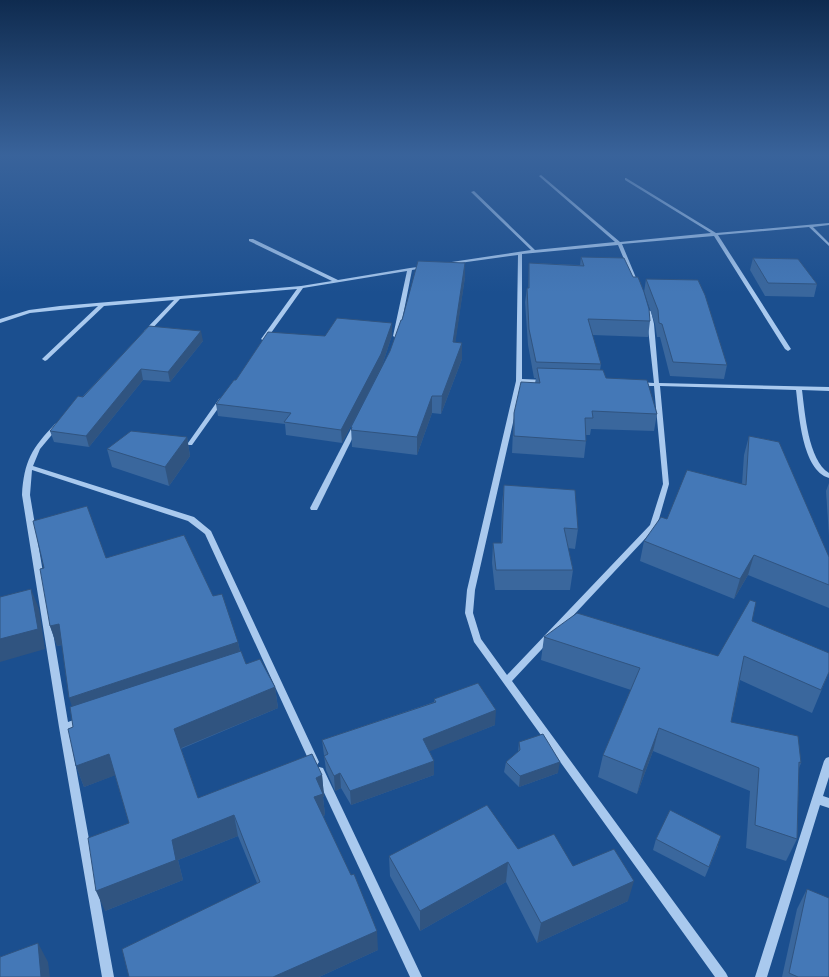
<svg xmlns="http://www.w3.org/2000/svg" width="829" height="977" viewBox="0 0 829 977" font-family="'Source Sans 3',sans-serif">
	<rect width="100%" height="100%" fill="#1b4f8f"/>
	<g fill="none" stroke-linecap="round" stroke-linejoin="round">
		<!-- minor -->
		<g fill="#a9c9ee" fill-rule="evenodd">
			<path d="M 541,175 L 620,242 L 711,233 L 625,180 L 625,178 L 626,178 L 716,233 L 829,223 L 829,225 L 813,227 L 829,243 L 829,246 L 809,227 L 718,235 L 791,349 L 788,351 L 785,349 L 714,236 L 622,244 L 639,285 L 637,286 L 635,285 L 618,245 L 522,254 L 522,379 L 545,380 L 548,382 L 545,384 L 522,383 L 475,590 L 473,613 L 481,639 L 507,675 L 650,525 L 663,484 L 654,386 L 639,386 L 636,384 L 639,382 L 654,383 L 646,310 L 651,311 L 654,324 L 659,383 L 829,387 L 829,391 L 802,390 C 805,413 808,460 829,473 L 829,478 C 802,470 799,414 796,390 L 660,386 L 669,484 L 657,526 L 512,681 L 726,973 L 728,977 L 715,977 L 474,642 L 465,613 L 467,590 L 516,381 L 518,255 L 445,265 L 443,264 L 445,263 L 531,250 L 471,192 L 474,191 L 535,250 L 615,242 L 540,177 L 539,176 Z"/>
			<path d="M 249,239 L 253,239 L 338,280 L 410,268 L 425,266 L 427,267 L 412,270 L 399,336 L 396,338 L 393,336 L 407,271 L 303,288 L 266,340 L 264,341 L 261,339 L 297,289 L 180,299 L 148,333 L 144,333 L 144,331 L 174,300 L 104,306 L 47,360 L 45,361 L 42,359 L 43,358 L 98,306 L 30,313 L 0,323 L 0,319 L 29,310 L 60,306 L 301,286 L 332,281 L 249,241 Z"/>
			<path d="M 221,398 L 224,400 L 192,445 L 188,445 L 187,444 L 188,443 L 219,399 Z"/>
			<path d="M 57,423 L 60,425 L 40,449 L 33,466 L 194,517 L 211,531 L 319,762 L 317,765 L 314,766 L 311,765 L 205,534 L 188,521 L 32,470 L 30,495 L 68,722 L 82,717 L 85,718 L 87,721 L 85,724 L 69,729 L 114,977 L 102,977 L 59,727 L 22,495 C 24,461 32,448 55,424 Z"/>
			<path d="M 355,425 L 358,427 L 318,508 L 317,510 L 311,510 L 310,508 L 352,427 Z"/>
			<path d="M 829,757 L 829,777 L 823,796 L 829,798 L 829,808 L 820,805 L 767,977 L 755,977 L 824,761 L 826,758 Z"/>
			<path d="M 319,767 L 323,768 L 422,977 L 410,977 L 314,771 L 315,768 Z"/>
		</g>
	</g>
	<!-- wall -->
	<g fill="#3a679d">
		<path d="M 581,257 L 650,321 L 648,337 L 592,335 L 601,364 L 600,370 L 606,378 L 657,414 L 654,431 L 591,429 L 590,435 L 586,435 L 586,441 L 584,458 L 512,453 L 513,430 L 514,413 L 535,383 L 536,378 L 534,378 L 528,345 L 525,302 L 527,288 L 528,288 L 529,263 L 580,265 Z"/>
		<path d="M 753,258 L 817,284 L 814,297 L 765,296 L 750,270 Z"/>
		<path d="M 465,277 L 455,342 L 462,343 L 462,359 L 441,414 L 432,413 L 417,455 L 352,447 L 351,427 L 390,351 L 402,320 Z"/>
		<path d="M 646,279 L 727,365 L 724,379 L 670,376 L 660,337 L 657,337 L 655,324 L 644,292 Z"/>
		<path d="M 392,323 L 392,335 L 382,366 L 342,443 L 286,435 L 285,424 L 218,416 L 216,404 L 236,380 L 325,336 Z"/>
		<path d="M 149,326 L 203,341 L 170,382 L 143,380 L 89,447 L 54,442 L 50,431 Z"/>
		<path d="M 749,436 L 829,585 L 829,608 L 748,575 L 734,599 L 640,561 L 644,541 L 667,519 L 742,484 L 744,455 Z"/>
		<path d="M 187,437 L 190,456 L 169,486 L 112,467 L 107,449 Z"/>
		<path d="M 829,483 L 829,536 L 826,491 Z"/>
		<path d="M 504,485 L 578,529 L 575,549 L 568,548 L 573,570 L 570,590 L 495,590 L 492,563 L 493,543 L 501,543 L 502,504 Z"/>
		<path d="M 106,558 L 213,596 L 238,642 L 240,651 L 246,664 L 275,687 L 278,708 L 181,749 L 198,798 L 322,775 L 324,796 L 323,797 L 325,815 L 323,816 L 378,950 L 319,977 L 129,977 L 257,883 L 238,836 L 178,860 L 183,880 L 105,911 L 129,823 L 115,775 L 84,787 L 76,766 L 72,706 L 62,645 L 57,646 L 50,626 Z"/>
		<path d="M 752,621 L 829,672 L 812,713 L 740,680 L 731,722 L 801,763 L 799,768 L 797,839 L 786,861 L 746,848 L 750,791 L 653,751 L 637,794 L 598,777 L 603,755 L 631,690 L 541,660 L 544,637 L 718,656 Z"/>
		<path d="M 434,699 L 495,725 L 429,751 L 434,775 L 351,805 L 341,788 L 335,791 L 326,770 L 322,740 L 434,702 Z"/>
		<path d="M 519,742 L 558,773 L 519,787 L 504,772 L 506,762 L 518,752 Z"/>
		<path d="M 656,839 L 718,846 L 705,877 L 653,850 Z"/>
		<path d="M 518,849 L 573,866 L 628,901 L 537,943 L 506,882 L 420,931 L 390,876 L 389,856 Z"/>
		<path d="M 807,889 L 829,977 L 782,977 L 797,909 Z"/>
	</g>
	<!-- shaded-wall -->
	<g fill="#305480">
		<path d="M 465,263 L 465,277 L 453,359 L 453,342 Z"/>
		<path d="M 392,323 L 392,335 L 382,366 L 342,443 L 341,430 Z"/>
		<path d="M 201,331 L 203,341 L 170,382 L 168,372 Z"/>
		<path d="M 462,343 L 462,359 L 441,414 L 442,396 Z"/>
		<path d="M 141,369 L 143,380 L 89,447 L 86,436 Z"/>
		<path d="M 432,396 L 432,413 L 417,455 L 417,437 Z"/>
		<path d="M 187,437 L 190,456 L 169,486 L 165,467 Z"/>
		<path d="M 754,555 L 748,575 L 734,599 L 740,579 Z"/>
		<path d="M 31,589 L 39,609 L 45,649 L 0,662 L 0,639 Z"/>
		<path d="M 59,624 L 66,644 L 57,646 L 50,626 Z"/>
		<path d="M 238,642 L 242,662 L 76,718 L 69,698 Z"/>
		<path d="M 275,687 L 278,708 L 179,749 L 174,729 Z"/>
		<path d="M 496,710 L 495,725 L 423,754 L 423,739 Z"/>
		<path d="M 659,728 L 653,751 L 637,794 L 643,771 Z"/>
		<path d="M 109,754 L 116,775 L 84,787 L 76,766 Z"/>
		<path d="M 434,761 L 434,775 L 351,805 L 350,791 Z"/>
		<path d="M 560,762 L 558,773 L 519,787 L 520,776 Z"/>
		<path d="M 340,773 L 341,788 L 335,791 L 334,776 Z"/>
		<path d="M 322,775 L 324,796 L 323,797 L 325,815 L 316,818 L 314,797 L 316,778 Z"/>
		<path d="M 234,815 L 238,836 L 178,860 L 183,880 L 105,911 L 96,891 L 172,840 Z"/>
		<path d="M 508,862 L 506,882 L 420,931 L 420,911 Z"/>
		<path d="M 634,881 L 628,901 L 537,943 L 541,923 Z"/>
		<path d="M 377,931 L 378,950 L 319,977 L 273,977 Z"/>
		<path d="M 38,943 L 48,962 L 50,977 L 41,977 Z"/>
	</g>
	<!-- building -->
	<g fill="#4478b7" stroke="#305480">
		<path d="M 581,257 L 624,258 L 633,277 L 638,277 L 644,292 L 649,309 L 650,321 L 588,319 L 601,364 L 536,362 L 529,329 L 527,288 L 529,288 L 529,263 L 584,266 Z"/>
		<path d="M 753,258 L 798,259 L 817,284 L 768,283 Z"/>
		<path d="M 418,261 L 465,263 L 453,342 L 462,343 L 442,396 L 432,396 L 417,437 L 351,430 L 352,427 L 351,427 L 390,351 L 401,320 L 402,320 Z"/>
		<path d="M 646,279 L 698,280 L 705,295 L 727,365 L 673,362 L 662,324 L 659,323 L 658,310 Z"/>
		<path d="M 337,318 L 392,323 L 381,354 L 341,430 L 284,422 L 291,413 L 216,404 L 234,380 L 236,380 L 268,332 L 325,336 Z"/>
		<path d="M 149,326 L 201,331 L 168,372 L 141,369 L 86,436 L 50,431 L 78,396 L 83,397 Z"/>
		<path d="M 537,368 L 603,370 L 606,378 L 647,380 L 657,414 L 592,411 L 593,418 L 585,418 L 586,441 L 514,436 L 514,413 L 521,382 L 540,383 Z"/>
		<path d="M 131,431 L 187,437 L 165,467 L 107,449 Z"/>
		<path d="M 749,436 L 779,442 L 829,557 L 829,585 L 754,555 L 740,579 L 644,541 L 661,517 L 667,519 L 687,470 L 746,485 Z"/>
		<path d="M 504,485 L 575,490 L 578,529 L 564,528 L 573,570 L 496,570 L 493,543 L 502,543 Z"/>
		<path d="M 87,506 L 106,558 L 184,535 L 213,596 L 222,594 L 238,642 L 69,698 L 59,624 L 50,626 L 40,569 L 44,568 L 33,521 Z"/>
		<path d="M 31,589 L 38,629 L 0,639 L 0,597 Z"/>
		<path d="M 750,600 L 756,602 L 752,621 L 829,653 L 829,672 L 821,690 L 744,656 L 731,722 L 798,736 L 801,763 L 799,762 L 797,839 L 755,825 L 759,768 L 659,728 L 643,771 L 603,755 L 640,668 L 544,637 L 577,613 L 718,656 Z"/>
		<path d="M 241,651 L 246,664 L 260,659 L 275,687 L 174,729 L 198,798 L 312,754 L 322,775 L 316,778 L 323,794 L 314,797 L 351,875 L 354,874 L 377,931 L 273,977 L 129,977 L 122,949 L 260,882 L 234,815 L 172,840 L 176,860 L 96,891 L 88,838 L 129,823 L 109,754 L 76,766 L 68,729 L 73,727 L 70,707 Z"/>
		<path d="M 478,683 L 496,710 L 423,739 L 434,761 L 350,791 L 340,773 L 334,776 L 324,756 L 328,754 L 322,740 L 436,702 L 434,699 Z"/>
		<path d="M 543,734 L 560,762 L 520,776 L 506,762 L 520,750 L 519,742 Z"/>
		<path d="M 487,805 L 518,849 L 554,834 L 573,866 L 614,849 L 634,881 L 541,923 L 508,862 L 420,911 L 389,856 Z"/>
		<path d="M 670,810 L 721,836 L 709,867 L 656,839 Z"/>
		<path d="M 807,889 L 829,898 L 829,977 L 798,977 L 789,973 Z"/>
		<path d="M 38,943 L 41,977 L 0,977 L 0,957 Z"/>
	</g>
	<!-- sky -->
	<linearGradient id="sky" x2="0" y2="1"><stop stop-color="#0f2b4f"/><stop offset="0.53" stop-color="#39639b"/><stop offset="1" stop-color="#39639b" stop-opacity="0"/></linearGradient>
	<rect width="829" height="293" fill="url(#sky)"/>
</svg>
